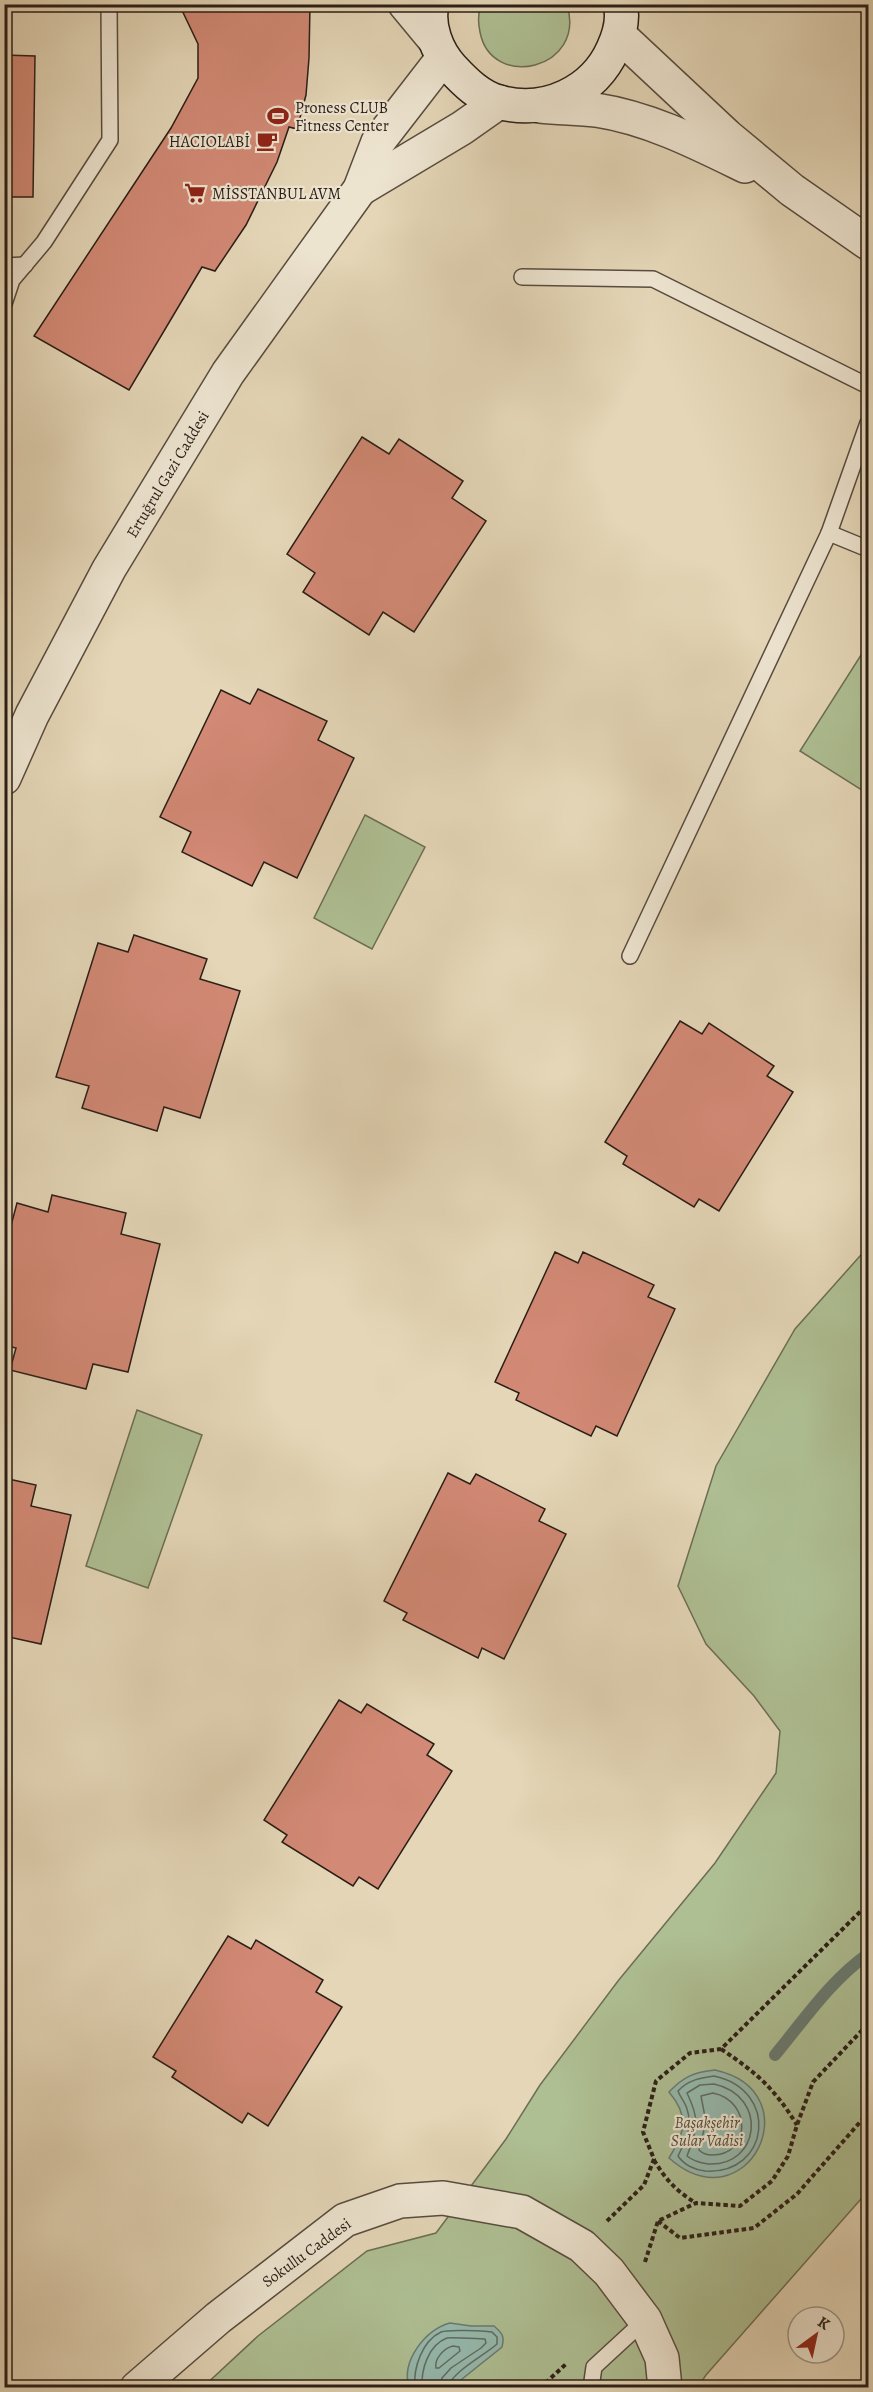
<svg xmlns="http://www.w3.org/2000/svg" width="873" height="2392" viewBox="0 0 873 2392" font-family="Alegreya,serif">
	<rect width="100%" height="100%" fill="#e4d6b7"/>
	<filter id="stains"><feTurbulence type="fractalNoise" baseFrequency=".00333" numOctaves="4"/><feColorMatrix values="0 0 0 0 .2 0 0 0 0 .09 0 0 0 0 .02 0 0 0 .5 -.17"/></filter>
	<radialGradient id="worn" r=".72"><stop offset=".6" stop-color="#630" stop-opacity="0"/><stop offset="1" stop-color="#630" stop-opacity=".3"/></radialGradient>
	<!-- green -->
	<g fill="#aebf93" stroke="#6c6e55" stroke-width="1.5">
		<path d="M 481,5 L 567,5 C 587,70 491,91 480,32 C 478,23 478,13 481,5 Z"/>
		<path d="M 868,644 L 868,794 L 800,751 Z"/>
		<path d="M 365,815 L 425,847 L 372,949 L 314,918 Z"/>
		<path d="M 868,1247 L 868,2191 L 706,2375 L 698,2387 L 202,2388 L 258,2336 L 367,2251 L 436,2233 L 506,2139 L 540,2085 L 618,1981 L 715,1863 L 776,1773 L 780,1731 L 754,1696 L 706,1644 L 678,1586 L 716,1466 L 795,1329 Z"/>
		<path d="M 137,1410 L 202,1435 L 148,1588 L 86,1566 Z"/>
	</g>
	<!-- water -->
	<g fill="#95b9ad" stroke="#6a7b71" stroke-width="1.5">
		<path d="M 715,2070 C 814,2092 747,2227 669,2158 C 685,2132 690,2117 669,2092 C 683,2077 694,2072 715,2070 Z"/>
		<path d="M 450,2323 L 471,2326 L 494,2326 C 502,2333 505,2336 502,2347 L 452,2387 L 409,2387 C 401,2361 425,2330 450,2323 Z"/>
	</g>
	<g fill="none" stroke-linecap="round" stroke-linejoin="round">
		<!-- shore -->
		<g stroke="#606c62" stroke-width="1.5">
			<path d="M 714,2076 C 780,2090 770,2175 705,2171 C 695,2170 684,2165 678,2156 C 685,2141 693,2127 687,2109 C 685,2102 680,2097 678,2091 C 688,2080 700,2078 714,2076 Z"/>
			<path d="M 714,2084 C 769,2096 760,2167 708,2164 C 701,2163 693,2161 687,2156 C 698,2128 700,2120 687,2093 L 700,2085 Z"/>
			<path d="M 713,2093 C 752,2101 751,2155 712,2155 C 706,2155 703,2154 699,2150 L 706,2122 L 701,2096 Z"/>
			<path d="M 453,2346 L 459,2347 L 460,2351 L 439,2368 L 436,2368 C 434,2359 444,2348 453,2346 Z"/>
			<path d="M 415,2388 C 413,2368 422,2341 441,2332 C 448,2329 484,2331 492,2332 L 497,2337 L 497,2344 C 485,2355 450,2373 448,2388"/>
			<path d="M 422,2388 C 421,2370 428,2345 447,2338 C 450,2337 481,2339 485,2339 L 486,2343 L 481,2348 L 451,2368 L 442,2378 L 440,2388"/>
		</g>
		<!-- stream -->
		<path stroke="#6a7b71" stroke-width="12" d="M 775,2055 C 804,2020 831,1980 868,1954"/>
	</g>
	<!-- building -->
	<g fill="#d28975" stroke="#2a1e17" stroke-width="1.5">
		<path d="M 179,4 L 310,4 L 309,58 L 306,95 L 297,129 L 289,127 L 277,162 L 246,225 L 215,271 L 202,267 L 129,390 L 34,336 L 171,128 L 198,78 L 198,44 Z"/>
		<path d="M 4,55 L 35,56 L 33,197 L 4,197 Z"/>
		<path d="M 362,437 L 389,454 L 399,439 L 463,481 L 452,498 L 486,521 L 414,632 L 383,612 L 369,635 L 303,592 L 315,573 L 287,554 Z"/>
		<path d="M 258,689 L 327,721 L 318,740 L 354,758 L 297,878 L 264,862 L 252,886 L 182,852 L 191,832 L 160,817 L 221,690 L 250,704 Z"/>
		<path d="M 134,935 L 207,959 L 200,979 L 240,991 L 200,1118 L 164,1107 L 157,1131 L 82,1108 L 89,1086 L 56,1077 L 98,943 L 128,952 Z"/>
		<path d="M 680,1021 L 702,1034 L 709,1023 L 774,1066 L 767,1076 L 793,1092 L 719,1211 L 699,1199 L 694,1207 L 623,1164 L 627,1156 L 605,1142 Z"/>
		<path d="M 52,1195 L 126,1213 L 121,1234 L 160,1244 L 128,1372 L 93,1364 L 86,1389 L 10,1370 L 16,1348 L 4,1345 L 4,1252 L 17,1203 L 48,1212 Z"/>
		<path d="M 555,1252 L 578,1263 L 583,1252 L 654,1285 L 648,1297 L 675,1309 L 617,1436 L 596,1426 L 591,1436 L 516,1400 L 519,1393 L 495,1382 Z"/>
		<path d="M 448,1473 L 470,1484 L 476,1474 L 545,1509 L 539,1521 L 566,1534 L 504,1659 L 482,1648 L 478,1658 L 403,1620 L 407,1613 L 384,1601 Z"/>
		<path d="M 4,1478 L 36,1485 L 31,1506 L 71,1515 L 41,1644 L 4,1636 Z"/>
		<path d="M 339,1700 L 361,1713 L 367,1704 L 434,1744 L 427,1755 L 452,1771 L 378,1889 L 359,1877 L 353,1886 L 282,1842 L 287,1835 L 264,1820 Z"/>
		<path d="M 228,1936 L 251,1949 L 256,1940 L 323,1980 L 316,1992 L 342,2007 L 268,2126 L 248,2113 L 242,2123 L 172,2077 L 176,2071 L 153,2057 Z"/>
	</g>
	<g fill="none" stroke-linecap="round" stroke-linejoin="round">
		<defs>
			<g id="service">
				<path d="M 4,266 L 25,265"/>
				<path d="M 522,277 L 653,279 L 868,386"/>
				<path d="M 4,304 L 12,280 L 44,242 L 110,140 L 109,4"/>
				<path d="M 829,533 L 868,549"/>
				<path d="M 630,956 L 829,533 L 868,423"/>
				<path d="M 591,2388 L 594,2367 L 645,2320"/>
			</g>
			<g id="tertiary">
				<path d="M 405,4 L 434,39"/>
				<path d="M 619,35 L 727,136 L 792,190 L 868,243"/>
				<path d="M 540,106 C 558,108 577,108 596,110 C 649,118 698,143 745,166"/>
				<path d="M 360,189 L 462,128 L 499,102"/>
				<path d="M 4,778 L 32,715 L 109,569 L 228,373 L 360,189 L 378,142 L 443,58"/>
				<path d="M 137,2388 L 218,2318 L 345,2220 L 400,2201 L 443,2198 L 522,2212 L 582,2246 L 609,2272 L 645,2320 L 662,2358 L 665,2388"/>
			</g>
			<path id="secondary" d="M 432,4 C 427,26 437,52 452,68 C 465,82 480,97 499,102 C 545,115 594,92 613,49 C 619,36 624,19 620,4"/>
		</defs>
		<!-- service casing -->
		<use href="#service" stroke="#584c3f" stroke-width="18"/>
		<!-- tertiary casing -->
		<use href="#tertiary" stroke="#584c3f" stroke-width="36"/>
		<!-- secondary casing -->
		<use href="#secondary" stroke="#2a1e17" stroke-width="36"/>
		<!-- path -->
		<g stroke="#2a1e17" stroke-width="4" stroke-dasharray="4.5 3" stroke-linecap="butt">
			<path d="M 721,2049 C 757,2073 774,2088 797,2125"/>
			<path d="M 654,2160 C 666,2180 676,2191 696,2203"/>
			<path d="M 607,2221 L 644,2185 L 654,2159 L 643,2132 L 656,2081 L 690,2053 L 721,2049 L 868,1904"/>
			<path d="M 658,2221 L 680,2238 L 754,2228 L 797,2194 L 868,2113"/>
			<path d="M 645,2262 L 658,2221 L 696,2203 L 740,2206 L 772,2181 L 788,2156 L 797,2125 L 813,2082 L 868,2024"/>
			<path d="M 540,2388 L 566,2364"/>
		</g>
		<!-- service -->
		<use href="#service" stroke="#ede4d0" stroke-width="15"/>
		<!-- tertiary -->
		<use href="#tertiary" stroke="#ede4d0" stroke-width="33"/>
		<!-- secondary -->
		<use href="#secondary" stroke="#ede4d0" stroke-width="33"/>
	</g>
	<!-- icons -->
	<defs>
		<symbol id="stadium-bare" viewBox="-9 -9 18 18"><path d="M0-5a6.5 5 0 1 0 0 10a6.5 5 0 1 0 0-10ZM-3.5-1.8h7v3.6h-7Z" fill="#8f2418" stroke="#ede4d0" stroke-width="2.5" paint-order="stroke"/></symbol>
		<symbol id="cafe-bare" viewBox="-9 -9 18 18"><path d="M-5.5-4.5H6V0H3Q3 3.5 0 3.5H-2.5Q-5.5 3.5-5.5 0ZM3-3.2v2h1.7v-2ZM-6 4.5H4V6H-6Z" fill="#8f2418" stroke="#ede4d0" stroke-width="2.5" paint-order="stroke"/></symbol>
		<symbol id="supermarket-bare" viewBox="-9 -9 18 18"><path d="M-6-5.5h2.5l.6 2H6L4.5 2H-2.5L-4.4-4H-6ZM-1.5 3.2a1.3 1.3 0 1 0 .1 0ZM3 3.2a1.3 1.3 0 1 0 .1 0Z" fill="#8f2418" stroke="#ede4d0" stroke-width="2.5" paint-order="stroke"/></symbol>
	</defs>
	<g fill-rule="evenodd">
		<use href="#stadium-bare" x="263" y="101" width="30" height="30"/>
		<use href="#cafe-bare" x="252" y="126" width="30" height="30"/>
		<use href="#supermarket-bare" x="180" y="178" width="30" height="30"/>
	</g>
	<g text-anchor="middle" stroke-width="4.5" stroke-linejoin="round" paint-order="stroke">
		<!-- poi labels -->
		<g font-size="16" fill="#2a1e17" stroke="#ede4d0" text-anchor="start">
			<text x="295" y="113">Proness CLUB<tspan x="295" dy="18">Fitness Center</tspan></text>
			<text x="250" y="147" text-anchor="end">HACIOLABİ</text>
			<text x="212" y="199">MİSSTANBUL AVM</text>
		</g>
		<!-- street labels -->
		<g font-size="16" fill="#2a1e17" stroke="#ede4d0">
			<text transform="translate(167 474) rotate(-59)" y="6">Ertuğrul Gazi Caddesi</text>
			<text transform="translate(306 2252) rotate(-36)" y="6">Sokullu Caddesi</text>
		</g>
		<!-- park labels -->
		<g font-size="16" font-style="italic" fill="#524e3c" stroke="#ede4d0">
			<text x="707" y="2128">Başakşehir<tspan x="707" dy="18">Sular Vadisi</tspan></text>
		</g>
	</g>
	<!-- margin -->
	<rect width="873" height="2392" fill="none" stroke="#e4d6b7" stroke-width="24"/>
	<rect x="6" y="6" width="861" height="2380" fill="none" stroke="#2a1e17" stroke-width="3"/>
	<rect x="12" y="12" width="849" height="2368" fill="none" stroke="#2a1e17" stroke-width="1.5"/>
	<!-- north arrow -->
	<g transform="translate(816 2335) rotate(33)"><circle r="28" fill="#ede4d0" stroke="#9f9586" stroke-width="1.5"/>
	<path d="M0-4.5L10 22L0 15L-10 22Z" fill="#8f2418"/>
	<text y="-9" font-size="16" font-weight="bold" text-anchor="middle" fill="#2a1e17">K</text>
	</g>
	<rect width="100%" height="100%" filter="url(#stains)"/>
	<rect width="100%" height="100%" fill="url(#worn)"/>
</svg>
